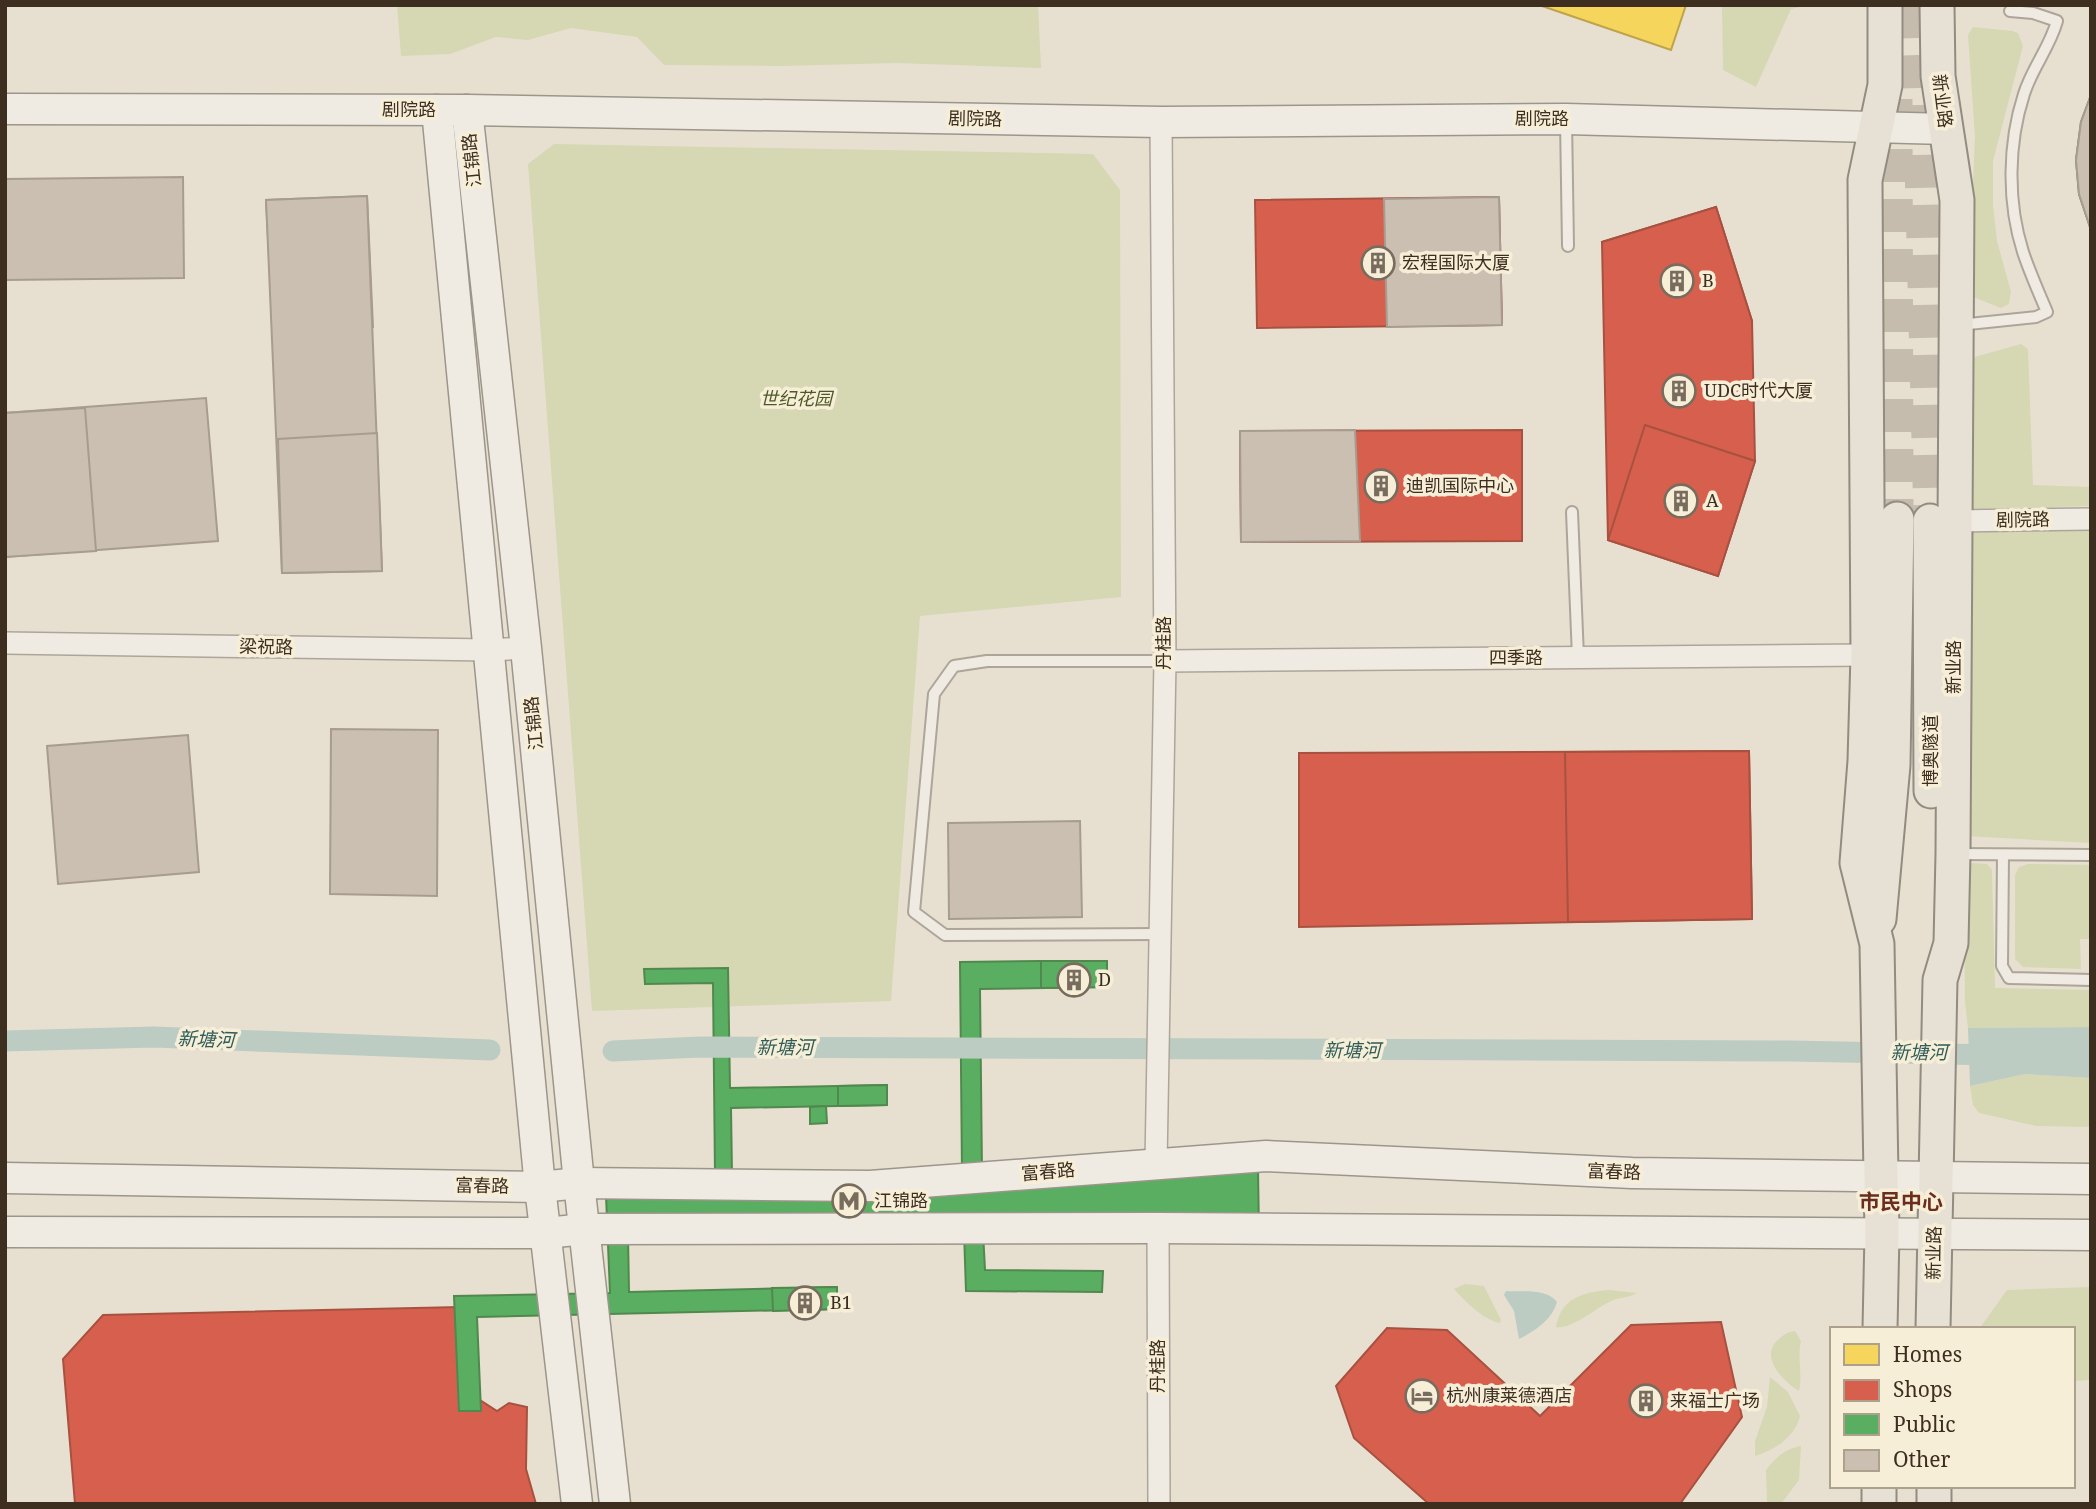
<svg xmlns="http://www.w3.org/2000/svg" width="2096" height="1509" viewBox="0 0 2096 1509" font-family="'Noto Serif','Noto Sans SC',serif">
	<rect width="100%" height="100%" fill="#e7e0d1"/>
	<!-- green -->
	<g fill="#d6d7b3">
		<path d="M 397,5 L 1038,5 L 1041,68 L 897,63 L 781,66 L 664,65 L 637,37 L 571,28 L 528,40 L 496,37 L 450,54 L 401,56 Z"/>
		<path d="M 1722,5 L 1810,5 L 1791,9 L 1756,87 L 1723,70 Z"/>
		<path d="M 1973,27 L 2012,31 L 2018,33 L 2023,46 L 1993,161 L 1993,205 L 1997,241 L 2011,292 L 2009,304 L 2001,308 L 1973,297 L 1969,278 L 1975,137 L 1968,35 Z"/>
		<path d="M 554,144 L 1093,154 L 1120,190 L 1121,597 L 920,616 L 891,1001 L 592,1011 L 528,164 Z"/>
		<path d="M 2021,344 L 2028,349 L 2033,485 L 2090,487 L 2091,506 L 1965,509 L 1960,361 Z"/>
		<path d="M 2091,530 L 2091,843 L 1965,836 L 1967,531 Z"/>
		<path d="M 1972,863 L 1987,864 L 1992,870 L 1995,988 L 2091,990 L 2091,1027 L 1968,1028 L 1965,1002 L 1964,869 Z"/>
		<path d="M 2028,864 L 2091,865 L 2091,939 L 2080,939 L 2081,969 L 2023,967 L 2015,959 L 2015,875 L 2019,867 Z"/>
		<path d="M 2025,1074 L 2091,1078 L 2091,1127 L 2036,1126 L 1979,1113 L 1973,1105 L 1970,1086 Z"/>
		<path d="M 1465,1284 L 1484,1286 L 1501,1320 L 1500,1323 C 1483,1320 1465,1301 1454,1289 Z"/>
		<path d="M 2091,1287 L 2091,1380 L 2073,1381 L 2073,1329 L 1982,1329 L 1982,1325 L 2007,1290 Z"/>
		<path d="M 1609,1290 L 1637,1293 C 1629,1298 1620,1297 1611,1301 C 1596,1308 1571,1330 1556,1327 C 1561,1298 1583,1292 1609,1290 Z"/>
		<path d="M 1795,1331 L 1801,1341 C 1797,1358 1803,1374 1799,1391 C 1781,1380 1758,1355 1780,1338 C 1785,1334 1788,1332 1795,1331 Z"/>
		<path d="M 1770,1377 L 1788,1392 L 1800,1416 C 1795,1437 1775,1450 1755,1456 L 1755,1441 L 1767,1407 Z"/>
		<path d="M 1801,1446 L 1799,1480 L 1781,1504 L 1767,1504 L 1766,1470 C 1775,1458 1786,1448 1801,1446 Z"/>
	</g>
	<!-- water -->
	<g fill="#bcccc2">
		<path d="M 2091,1027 L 2091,1078 L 2025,1074 L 1970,1086 L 1968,1028 Z"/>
		<path d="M 1506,1291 C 1522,1292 1547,1288 1557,1302 C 1552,1320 1535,1331 1519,1339 L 1514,1311 L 1504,1295 Z"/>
	</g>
	<!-- homes -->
	<path fill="#f6d55c" stroke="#bea34a" stroke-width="2" d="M 1539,5 L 1686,5 L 1671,50 Z"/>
	<!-- shops -->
	<g fill="#d6604d" stroke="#a85140" stroke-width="2">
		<path d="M 1499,197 L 1502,325 L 1257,328 L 1255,200 Z"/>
		<path d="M 1716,207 L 1752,321 L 1638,355 L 1602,242 Z"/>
		<path d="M 1716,207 L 1752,321 L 1755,461 L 1718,576 L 1608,540 L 1602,242 Z"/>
		<path d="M 1645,425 L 1755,461 L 1718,576 L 1608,540 Z"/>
		<path d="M 1522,430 L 1522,541 L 1241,542 L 1240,431 Z"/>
		<path d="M 1749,751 L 1752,919 L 1299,927 L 1299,753 Z"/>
		<path d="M 1749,751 L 1752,919 L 1568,922 L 1565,752 Z"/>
		<path d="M 460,1307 L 463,1389 L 497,1411 L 509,1403 L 527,1407 L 526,1469 L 536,1504 L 75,1504 L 63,1359 L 103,1315 Z"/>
		<path d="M 1721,1322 L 1742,1417 L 1680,1504 L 1429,1504 L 1354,1438 L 1336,1386 L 1387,1328 L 1447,1330 L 1540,1416 L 1631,1325 Z"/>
	</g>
	<!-- public -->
	<g fill="#5aae61" stroke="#51884e" stroke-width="2">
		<path d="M 2091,95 L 2091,230 L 2079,194 L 2076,160 L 2081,122 Z"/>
		<path d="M 1041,961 L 1107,961 L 1107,987 L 980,989 L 982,1173 L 1258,1168 L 1259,1233 L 983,1232 L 985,1270 L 1103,1271 L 1102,1292 L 966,1291 L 964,1232 L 628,1235 L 629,1292 L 837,1287 L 837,1309 L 477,1317 L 481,1411 L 459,1411 L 454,1296 L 610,1293 L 605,1171 L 715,1175 L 713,983 L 645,984 L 644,969 L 728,968 L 730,1088 L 887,1085 L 887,1105 L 731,1108 L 732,1175 L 962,1173 L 960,962 Z"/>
		<path d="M 1041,961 L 1107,961 L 1107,987 L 1041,988 Z"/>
		<path d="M 887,1085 L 887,1105 L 838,1106 L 838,1086 Z"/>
		<path d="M 826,1106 L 827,1123 L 810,1124 L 810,1107 Z"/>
		<path d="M 837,1287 L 837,1309 L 773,1311 L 772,1288 Z"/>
	</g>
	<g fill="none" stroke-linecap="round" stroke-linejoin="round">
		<!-- canal -->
		<g stroke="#bcccc2" stroke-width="21">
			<path d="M 5,1041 L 154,1037 L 490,1050"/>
			<path d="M 613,1051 L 700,1047 L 1791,1051 L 1997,1055"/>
		</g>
	</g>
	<!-- building -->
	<g fill="#cbbfb2" stroke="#a89c90" stroke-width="2">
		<path d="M 2091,95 L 2091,230 L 2079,194 L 2076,160 L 2081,122 Z"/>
		<path d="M 183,177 L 184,278 L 5,280 L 5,179 Z"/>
		<path d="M 367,196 L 373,327 L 273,332 L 266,200 Z"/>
		<path d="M 367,196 L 382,571 L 282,573 L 266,200 Z"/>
		<path d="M 1499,197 L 1502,325 L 1387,327 L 1384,199 Z"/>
		<path d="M 206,398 L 218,541 L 5,557 L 5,413 Z"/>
		<path d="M 85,408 L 96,551 L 5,557 L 5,413 Z"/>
		<path d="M 1355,430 L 1360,541 L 1241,542 L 1240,431 Z"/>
		<path d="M 377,433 L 382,571 L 282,573 L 278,439 Z"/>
		<path d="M 331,729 L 438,730 L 437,896 L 330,894 Z"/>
		<path d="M 188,735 L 199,872 L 58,884 L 47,746 Z"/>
		<path d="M 1080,821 L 1082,917 L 949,919 L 948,823 Z"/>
	</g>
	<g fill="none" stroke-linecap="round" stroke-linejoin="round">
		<!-- primary-tunnel -->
		<g stroke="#c5bcae" stroke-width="33" stroke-dasharray="33 17" stroke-linecap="butt">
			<path d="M 1917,5 L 1930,521"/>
			<path d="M 1896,99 L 1897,519"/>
		</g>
		<defs>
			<g id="lane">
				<path d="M 1566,120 L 1568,246"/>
				<path d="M 1959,325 L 2036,317 L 2047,312 C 2039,293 2030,273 2023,252 C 2007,202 2008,143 2024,94 C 2032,68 2050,47 2057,21 L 2033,13 L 2010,11"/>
				<path d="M 1572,512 L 1578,657"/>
				<path d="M 1956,854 L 2091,855"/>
				<path d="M 2003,855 L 2002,966 L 2009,978 L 2091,980"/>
				<path d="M 1160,934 L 945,935 L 914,912 L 934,694 L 954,666 L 987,661 L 1165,661"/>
			</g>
			<g id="street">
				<path d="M 1955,521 L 2091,519"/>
				<path d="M 5,643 L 489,650 L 526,648"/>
				<path d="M 1165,661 L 1868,655"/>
				<path d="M 1156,1163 L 1165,661 L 1161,122"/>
				<path d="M 1158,1228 L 1159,1504"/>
			</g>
			<g id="secondary">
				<path d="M 5,109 L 467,110 L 1161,122 L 1566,119 L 1946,129"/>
				<path d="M 437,110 L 540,1187 L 577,1504"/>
				<path d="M 467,110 L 526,648 L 579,1183 L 615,1504"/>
				<path d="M 5,1178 L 540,1187 L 579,1183 L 870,1186 L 1266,1156 L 1632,1173 L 2091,1179"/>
				<path d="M 5,1232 L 546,1233 L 585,1229 L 1158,1228 L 2091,1235"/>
			</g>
			<g id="primary">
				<path d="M 1930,521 L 1931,791"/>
				<path d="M 1879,919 L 1893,765 L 1897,519"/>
				<path d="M 1880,1329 L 1882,1233 L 1877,944 L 1857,863 L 1865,761 L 1868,655 L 1865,180 L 1885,85 L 1885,5"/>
				<path d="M 1933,1329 L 1940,980 L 1951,943 L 1953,854 L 1957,200 L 1938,76 L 1937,5"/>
				<path d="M 1934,1486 L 1934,1504"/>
				<path d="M 1879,1504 L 1879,1486"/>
			</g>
		</defs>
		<!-- lane casing -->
		<use href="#lane" stroke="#ada599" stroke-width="14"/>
		<!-- street casing -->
		<use href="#street" stroke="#ada599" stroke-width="24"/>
		<!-- secondary casing -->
		<use href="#secondary" stroke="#9c958a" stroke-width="33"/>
		<!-- primary casing -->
		<use href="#primary" stroke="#928b80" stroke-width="37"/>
		<!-- lane -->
		<use href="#lane" stroke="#efebe3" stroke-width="10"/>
		<!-- street -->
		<use href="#street" stroke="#efebe3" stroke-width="21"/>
		<!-- secondary -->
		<use href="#secondary" stroke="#efebe3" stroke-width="30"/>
		<!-- primary -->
		<use href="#primary" stroke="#e6e1d4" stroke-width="33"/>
	</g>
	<!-- icons -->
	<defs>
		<symbol id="building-ring" viewBox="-11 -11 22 22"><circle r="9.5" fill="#f7eed8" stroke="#786c5e" stroke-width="1.5"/><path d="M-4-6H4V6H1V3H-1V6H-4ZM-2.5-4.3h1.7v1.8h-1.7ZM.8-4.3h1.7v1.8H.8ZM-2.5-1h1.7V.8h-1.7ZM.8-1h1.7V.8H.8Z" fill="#786c5e"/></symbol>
		<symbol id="metro-ring" viewBox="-11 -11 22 22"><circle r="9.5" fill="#f7eed8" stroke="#786c5e" stroke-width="1.5"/><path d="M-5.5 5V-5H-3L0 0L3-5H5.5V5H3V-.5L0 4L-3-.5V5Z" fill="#786c5e"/></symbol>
		<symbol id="hotel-ring" viewBox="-11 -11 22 22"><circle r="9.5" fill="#f7eed8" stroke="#786c5e" stroke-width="1.5"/><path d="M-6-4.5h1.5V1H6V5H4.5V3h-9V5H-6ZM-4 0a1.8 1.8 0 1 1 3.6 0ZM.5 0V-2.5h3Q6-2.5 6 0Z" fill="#786c5e"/></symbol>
	</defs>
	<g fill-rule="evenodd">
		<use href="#building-ring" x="1359" y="244" width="38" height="38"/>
		<use href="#building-ring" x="1658" y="262" width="38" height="38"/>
		<use href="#building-ring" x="1660" y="372" width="38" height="38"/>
		<use href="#building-ring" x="1362" y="467" width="38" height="38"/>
		<use href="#building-ring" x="1662" y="482" width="38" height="38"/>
		<use href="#building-ring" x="1055" y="961" width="38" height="38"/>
		<use href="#metro-ring" x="830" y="1182" width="38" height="38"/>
		<use href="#building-ring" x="786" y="1284" width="38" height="38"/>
		<use href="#hotel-ring" x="1403" y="1377" width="38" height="38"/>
		<use href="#building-ring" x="1627" y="1382" width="38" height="38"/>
	</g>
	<g text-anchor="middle" stroke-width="7" stroke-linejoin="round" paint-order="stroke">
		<!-- street labels -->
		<g font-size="18" fill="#3d2e20" stroke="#f7eed8">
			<text transform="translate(1942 101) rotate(83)" y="6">新业路</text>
			<text x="409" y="116">剧院路</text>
			<text transform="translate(975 119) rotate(1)" y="6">剧院路</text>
			<text x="1542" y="125">剧院路</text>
			<text transform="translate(472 160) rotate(-96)" y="6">江锦路</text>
			<text transform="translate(2023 520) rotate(-1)" y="6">剧院路</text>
			<text transform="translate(1164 643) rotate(-90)" y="6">丹桂路</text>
			<text transform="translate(266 647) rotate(1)" y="6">梁祝路</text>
			<text x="1516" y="664">四季路</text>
			<text transform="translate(1954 667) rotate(-90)" y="6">新业路</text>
			<text transform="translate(534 723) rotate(-96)" y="6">江锦路</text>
			<text transform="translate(1931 751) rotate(-90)" y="6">博奥隧道</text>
			<text transform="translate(1048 1172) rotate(-5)" y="6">富春路</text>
			<text transform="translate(1614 1172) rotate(2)" y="6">富春路</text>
			<text transform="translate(482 1186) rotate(1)" y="6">富春路</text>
			<text transform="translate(1934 1253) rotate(-89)" y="6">新业路</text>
			<text transform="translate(1158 1366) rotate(-90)" y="6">丹桂路</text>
		</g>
		<!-- poi labels -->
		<g font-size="18" fill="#3d2e20" stroke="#f7eed8" text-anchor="start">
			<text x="1402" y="269">宏程国际大厦</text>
			<text x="1702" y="287">B</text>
			<text x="1704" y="397">UDC时代大厦</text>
			<text x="1406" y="492">迪凯国际中心</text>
			<text x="1706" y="507">A</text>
			<text x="1098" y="986">D</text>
			<text x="874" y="1207">江锦路</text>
			<text x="830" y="1309">B1</text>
			<text x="1446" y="1402">杭州康莱德酒店</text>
			<text x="1670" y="1407">来福士广场</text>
		</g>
		<!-- park labels -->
		<g font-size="18" font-style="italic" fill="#4d5a26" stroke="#f7eed8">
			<text x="796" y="405">世纪花园</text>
		</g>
		<!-- water labels -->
		<g font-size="19" font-style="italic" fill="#2f5d5a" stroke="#f7eed8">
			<text transform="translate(206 1039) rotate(2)" y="7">新塘河</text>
			<text x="785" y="1054">新塘河</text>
			<text x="1352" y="1057">新塘河</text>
			<text x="1919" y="1059">新塘河</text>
		</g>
		<!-- quarter labels -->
		<g font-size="21" font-weight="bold" fill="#6b2e1e" stroke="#f7eed8">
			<text x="1901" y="1209">市民中心</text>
		</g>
	</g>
	<!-- border -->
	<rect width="2096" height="1509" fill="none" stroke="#3d2e20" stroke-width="14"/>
	<!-- legend -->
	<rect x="1830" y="1327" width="245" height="161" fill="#f7eed8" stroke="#ada18e" stroke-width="2"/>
	<rect x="1844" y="1344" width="35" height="21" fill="#f6d55c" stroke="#ada18e" stroke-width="2"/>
	<text x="1893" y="1362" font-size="21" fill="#3d2e20">Homes</text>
	<rect x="1844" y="1380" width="35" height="21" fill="#d6604d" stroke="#ada18e" stroke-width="2"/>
	<text x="1893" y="1397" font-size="21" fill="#3d2e20">Shops</text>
	<rect x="1844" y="1414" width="35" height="21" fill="#5aae61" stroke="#ada18e" stroke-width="2"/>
	<text x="1893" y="1432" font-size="21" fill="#3d2e20">Public</text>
	<rect x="1844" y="1450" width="35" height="21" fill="#cbbfb2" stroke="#ada18e" stroke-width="2"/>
	<text x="1893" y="1467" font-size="21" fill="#3d2e20">Other</text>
</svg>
